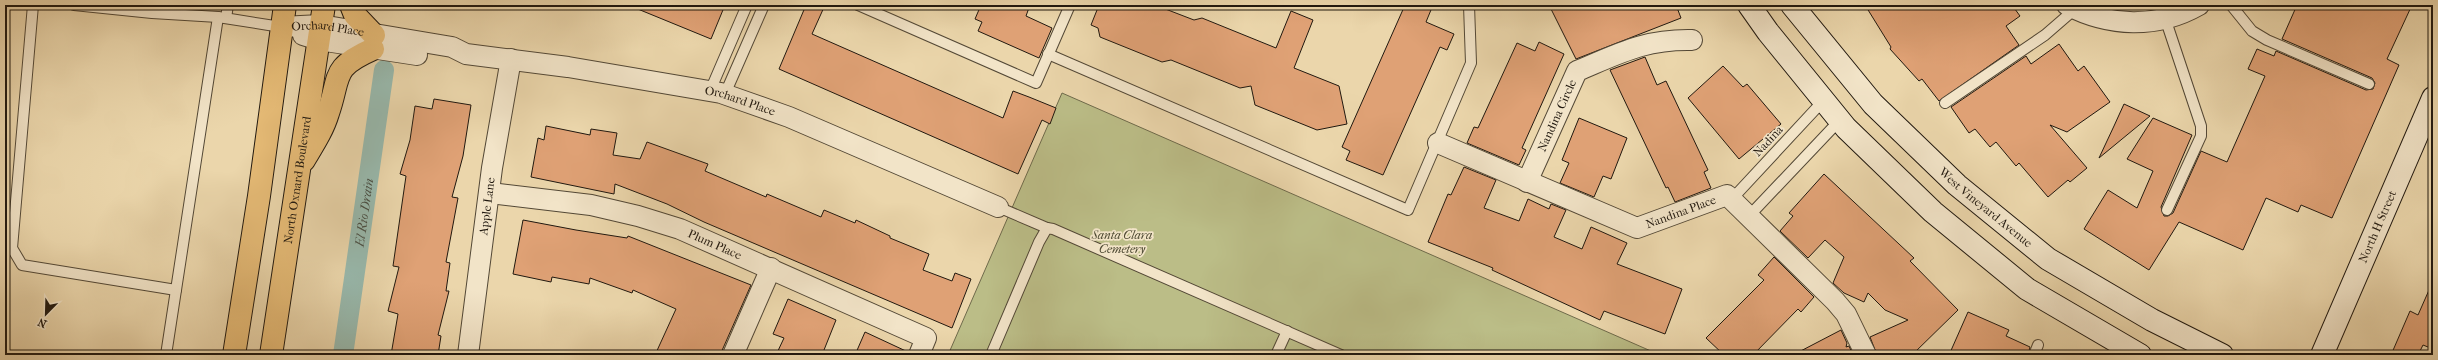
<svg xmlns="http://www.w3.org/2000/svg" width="2438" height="360" viewBox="0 0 2438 360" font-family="'IM FELL French Canon',serif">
	<rect width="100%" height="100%" fill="#ebd6ab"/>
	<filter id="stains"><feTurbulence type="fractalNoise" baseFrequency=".005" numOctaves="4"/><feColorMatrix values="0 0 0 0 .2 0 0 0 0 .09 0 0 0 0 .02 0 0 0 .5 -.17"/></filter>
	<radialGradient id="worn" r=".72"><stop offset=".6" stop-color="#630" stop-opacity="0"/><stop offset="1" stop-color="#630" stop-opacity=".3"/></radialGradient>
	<!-- green -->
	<path fill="#bbbd87" stroke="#6e6a4b" d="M 1062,93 L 1660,355 L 948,355 Z"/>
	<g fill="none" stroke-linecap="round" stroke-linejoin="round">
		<!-- canal -->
		<path stroke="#98b9ad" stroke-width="20" id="s1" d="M 343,355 L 384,70"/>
	</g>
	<!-- building -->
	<g fill="#dfa175" stroke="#20180f">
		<path d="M 628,5 L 725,5 L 711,39 Z"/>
		<path d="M 806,5 L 825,5 L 812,34 L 1003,118 L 1013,91 L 1029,97 L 1056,108 L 1050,124 L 1042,120 L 1018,174 L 779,69 Z"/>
		<path d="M 981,5 L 1030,5 L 1026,16 L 1052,28 L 1039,58 L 978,31 L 982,22 L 975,19 Z"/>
		<path d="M 1099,5 L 1155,5 L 1194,20 L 1202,18 L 1276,48 L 1291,11 L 1313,20 L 1294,68 L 1339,86 L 1347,124 L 1317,130 L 1255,105 L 1251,86 L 1240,88 L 1171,60 L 1162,62 L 1100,37 L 1098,28 L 1091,25 Z"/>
		<path d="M 1405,5 L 1433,5 L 1426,22 L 1454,34 L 1447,50 L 1440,47 L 1383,175 L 1346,160 L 1350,151 L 1342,147 Z"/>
		<path d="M 1549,5 L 1676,5 L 1681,18 L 1576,59 Z"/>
		<path d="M 1865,5 L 2012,5 L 2020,16 L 2006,26 L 2019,45 L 1939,101 L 1922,79 L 1919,81 L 1890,49 L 1891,47 Z"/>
		<path d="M 2297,5 L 2412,5 L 2387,59 L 2399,65 L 2332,218 L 2301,205 L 2298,212 L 2266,198 L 2243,250 L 2179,222 L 2149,270 L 2084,229 L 2108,190 L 2137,208 L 2153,171 L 2127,159 L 2153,118 L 2192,135 L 2161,207 L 2164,216 L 2168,216 L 2173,213 L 2201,151 L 2227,162 L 2265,76 L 2248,69 L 2257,49 L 2274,56 L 2276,51 L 2366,90 L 2373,89 L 2375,83 L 2372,78 L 2282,39 Z"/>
		<path d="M 1539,42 L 1564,54 L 1522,148 L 1526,150 L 1519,165 L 1467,143 L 1474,127 L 1478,128 L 1517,43 L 1535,51 Z"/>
		<path d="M 2059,44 L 2078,71 L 2084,66 L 2110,102 L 2067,132 L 2050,125 L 2087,168 L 2070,182 L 2068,180 L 2048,197 L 2019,163 L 2016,166 L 1996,142 L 1990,147 L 1975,129 L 1969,133 L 1951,107 L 2026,56 L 2031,64 Z"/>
		<path d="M 1645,57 L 1657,85 L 1666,81 L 1708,170 L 1704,172 L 1711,188 L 1675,202 L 1668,187 L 1666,188 L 1610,70 Z"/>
		<path d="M 1723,66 L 1743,87 L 1747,84 L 1781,124 L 1739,159 L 1688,98 Z"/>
		<path d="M 434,99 L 471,105 L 463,156 L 452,197 L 458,198 L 446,262 L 450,263 L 446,291 L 449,291 L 438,335 L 441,336 L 438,355 L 391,355 L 398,314 L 388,311 L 399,267 L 393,266 L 406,176 L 400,174 L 410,140 L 415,106 L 432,109 Z"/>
		<path d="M 2124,104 L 2150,116 L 2099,158 L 2114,126 Z"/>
		<path d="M 1579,118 L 1627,138 L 1611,179 L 1603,176 L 1594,197 L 1560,183 L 1569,163 L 1562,160 Z"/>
		<path d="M 546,126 L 590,135 L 591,129 L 617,133 L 613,155 L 640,159 L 647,142 L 708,164 L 705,171 L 766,197 L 767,194 L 821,217 L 824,210 L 855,223 L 856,220 L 890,236 L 890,238 L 929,254 L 923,270 L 952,281 L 955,273 L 971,279 L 952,328 L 704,222 L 667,204 L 615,184 L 614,194 L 531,177 L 538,138 L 544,140 Z"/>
		<path d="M 1464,167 L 1496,180 L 1484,208 L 1519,221 L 1528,199 L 1549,209 L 1551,204 L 1566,210 L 1554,237 L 1582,249 L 1591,227 L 1627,243 L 1617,264 L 1682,289 L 1665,334 L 1604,311 L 1600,320 L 1492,270 L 1493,268 L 1428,242 L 1448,194 L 1451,195 Z"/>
		<path d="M 1824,174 L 1914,258 L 1910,261 L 1958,310 L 1912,355 L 1877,355 L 1870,337 L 1908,320 L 1885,310 L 1868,293 L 1864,302 L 1844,293 L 1833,283 L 1844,257 L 1825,240 L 1808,258 L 1780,231 L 1793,216 L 1789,213 Z"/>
		<path d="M 523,220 L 576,230 L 627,238 L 628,236 L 751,285 L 720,355 L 655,355 L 676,309 L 633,290 L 632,293 L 590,278 L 589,284 L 552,277 L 551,282 L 513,274 Z"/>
		<path d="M 1774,257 L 1814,297 L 1801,312 L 1798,309 L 1753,355 L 1724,355 L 1706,338 L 1764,280 L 1758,275 Z"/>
		<path d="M 2433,281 L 2433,349 L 2423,345 L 2418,355 L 2391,355 L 2410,311 L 2418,315 Z"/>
		<path d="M 788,299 L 836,320 L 822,355 L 776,355 L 784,338 L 773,334 Z"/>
		<path d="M 1968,312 L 2009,330 L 2006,336 L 2030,347 L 2028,355 L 1949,355 Z"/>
		<path d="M 1841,330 L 1847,343 L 1846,347 L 1849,346 L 1853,355 L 1793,355 Z"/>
		<path d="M 865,332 L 908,352 L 908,355 L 855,355 Z"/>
	</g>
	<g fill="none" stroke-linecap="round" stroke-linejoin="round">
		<defs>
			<g id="lane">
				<path d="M 33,5 L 12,248 L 22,265 L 176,290"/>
				<path d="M 74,5 L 152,13 L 218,17 L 281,27"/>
				<path d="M 858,5 L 1036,83 L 1070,5"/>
				<path d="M 2231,5 L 2252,31 L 2267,40 L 2369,84"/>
				<path d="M 226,18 L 228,5"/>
				<path d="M 2165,18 L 2201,126 L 2201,136 L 2167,210"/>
				<path d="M 1048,54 L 1408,210 L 1471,63 L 1469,5"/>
				<path d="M 710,91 L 747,5"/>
				<path d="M 725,94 L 764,5"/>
				<path d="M 1945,103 L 2045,35 L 2075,9"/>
				<path d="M 1732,199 L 1824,100"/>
				<path d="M 998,207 L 1047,228"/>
				<path d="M 1749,216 L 1840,120"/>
				<path d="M 166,355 L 218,17"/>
				<path d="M 991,355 L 1039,242 L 1047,228 L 1053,229 L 1341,355"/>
				<path d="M 1276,355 L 1287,331"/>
				<path d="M 2034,355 L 2038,345"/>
			</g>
			<g id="street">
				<path d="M 2067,5 C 2109,27 2157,29 2199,5"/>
				<path id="s2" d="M 281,27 L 321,25 L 452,47 L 466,54 L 568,67 L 721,93 L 789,117 L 998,207"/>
				<path d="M 303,35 L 319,40 L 417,55"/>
				<path id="s3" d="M 1438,143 L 1637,228 L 1727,195 L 1835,301 L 1846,314 L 1866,355"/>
				<path id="s4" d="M 1527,182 L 1577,71 C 1620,53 1645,39 1692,40"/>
				<path id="s5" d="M 490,193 L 591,205 L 638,216 L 680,229 L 926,338 L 919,355"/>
				<path id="s6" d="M 468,355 L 492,168 L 511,59"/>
				<path d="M 733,355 L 771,268"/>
			</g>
			<g id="secondary">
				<path d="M 1749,5 L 1768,32 L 1846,128 L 1933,212 L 2027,289 L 2140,355"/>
				<path id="s7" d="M 1792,5 L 1873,104 L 1957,185 L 2048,259 L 2152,320 L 2222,355"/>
				<path id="s8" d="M 2322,355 L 2433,98"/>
			</g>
			<g id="primary">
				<path d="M 351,5 L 355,15 L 374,35"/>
				<path d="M 304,160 C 313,145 323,130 328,113 C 341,76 330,68 373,49"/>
				<path d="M 234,355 L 259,196 L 285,5"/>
				<path id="s9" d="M 271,355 L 324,5"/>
			</g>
		</defs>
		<!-- lane casing -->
		<use href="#lane" stroke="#534836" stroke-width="12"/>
		<!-- street casing -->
		<use href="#street" stroke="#534836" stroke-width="22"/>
		<!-- secondary casing -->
		<use href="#secondary" stroke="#20180f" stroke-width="24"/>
		<!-- primary casing -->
		<use href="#primary" stroke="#20180f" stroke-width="24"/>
		<!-- lane -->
		<use href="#lane" stroke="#f2e4c8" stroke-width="10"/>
		<!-- street -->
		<use href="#street" stroke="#f2e4c8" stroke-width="20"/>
		<!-- secondary -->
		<use href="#secondary" stroke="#f2e4c8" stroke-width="22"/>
		<!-- primary -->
		<use href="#primary" stroke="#e6bb76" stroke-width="22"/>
	</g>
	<g text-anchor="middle" stroke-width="3.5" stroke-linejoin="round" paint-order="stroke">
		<!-- street labels -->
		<g font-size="12" fill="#20180f" stroke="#f2e4c8">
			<text dy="4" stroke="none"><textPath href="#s2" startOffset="47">Orchard Place</textPath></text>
			<text dy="4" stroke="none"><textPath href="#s2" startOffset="467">Orchard Place</textPath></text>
			<text dy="4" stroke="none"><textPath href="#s4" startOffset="73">Nandina Circle</textPath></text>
			<text transform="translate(1768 141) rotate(-47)" y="4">Nadina</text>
			<text dy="4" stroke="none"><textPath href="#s9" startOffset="177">North Oxnard Boulevard</textPath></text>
			<text dy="4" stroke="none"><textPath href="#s6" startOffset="150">Apple Lane</textPath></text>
			<text dy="4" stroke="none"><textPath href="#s7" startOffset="281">West Vineyard Avenue</textPath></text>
			<text dy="4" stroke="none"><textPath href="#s3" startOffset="263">Nandina Place</textPath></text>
			<text dy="4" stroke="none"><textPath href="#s8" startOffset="140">North H Street</textPath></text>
			<text dy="4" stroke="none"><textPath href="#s5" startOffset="232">Plum Place</textPath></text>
		</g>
		<!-- park labels -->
		<g font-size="12" font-style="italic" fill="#4e4a33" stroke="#f2e4c8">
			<text x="1122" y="239">Santa Clara<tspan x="1122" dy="14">Cemetery</tspan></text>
		</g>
		<!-- water labels -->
		<g font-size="13" font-style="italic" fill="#4a5046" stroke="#f2e4c8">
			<text dy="5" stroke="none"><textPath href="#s1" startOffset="144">El Rio Drain</textPath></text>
		</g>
	</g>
	<!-- margin -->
	<rect width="2438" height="360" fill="none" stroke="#ebd6ab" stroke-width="20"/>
	<rect x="6" y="6" width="2426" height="348" fill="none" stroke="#20180f" stroke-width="2"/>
	<rect x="10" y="10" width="2418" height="340" fill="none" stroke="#20180f"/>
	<!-- north arrow -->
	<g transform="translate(46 314) rotate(203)" stroke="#f2e4c8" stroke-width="3" paint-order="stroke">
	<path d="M0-3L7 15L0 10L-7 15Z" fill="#20180f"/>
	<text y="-6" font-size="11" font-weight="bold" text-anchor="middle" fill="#20180f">N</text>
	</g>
	<rect width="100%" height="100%" filter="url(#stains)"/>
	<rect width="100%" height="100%" fill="url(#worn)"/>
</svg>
